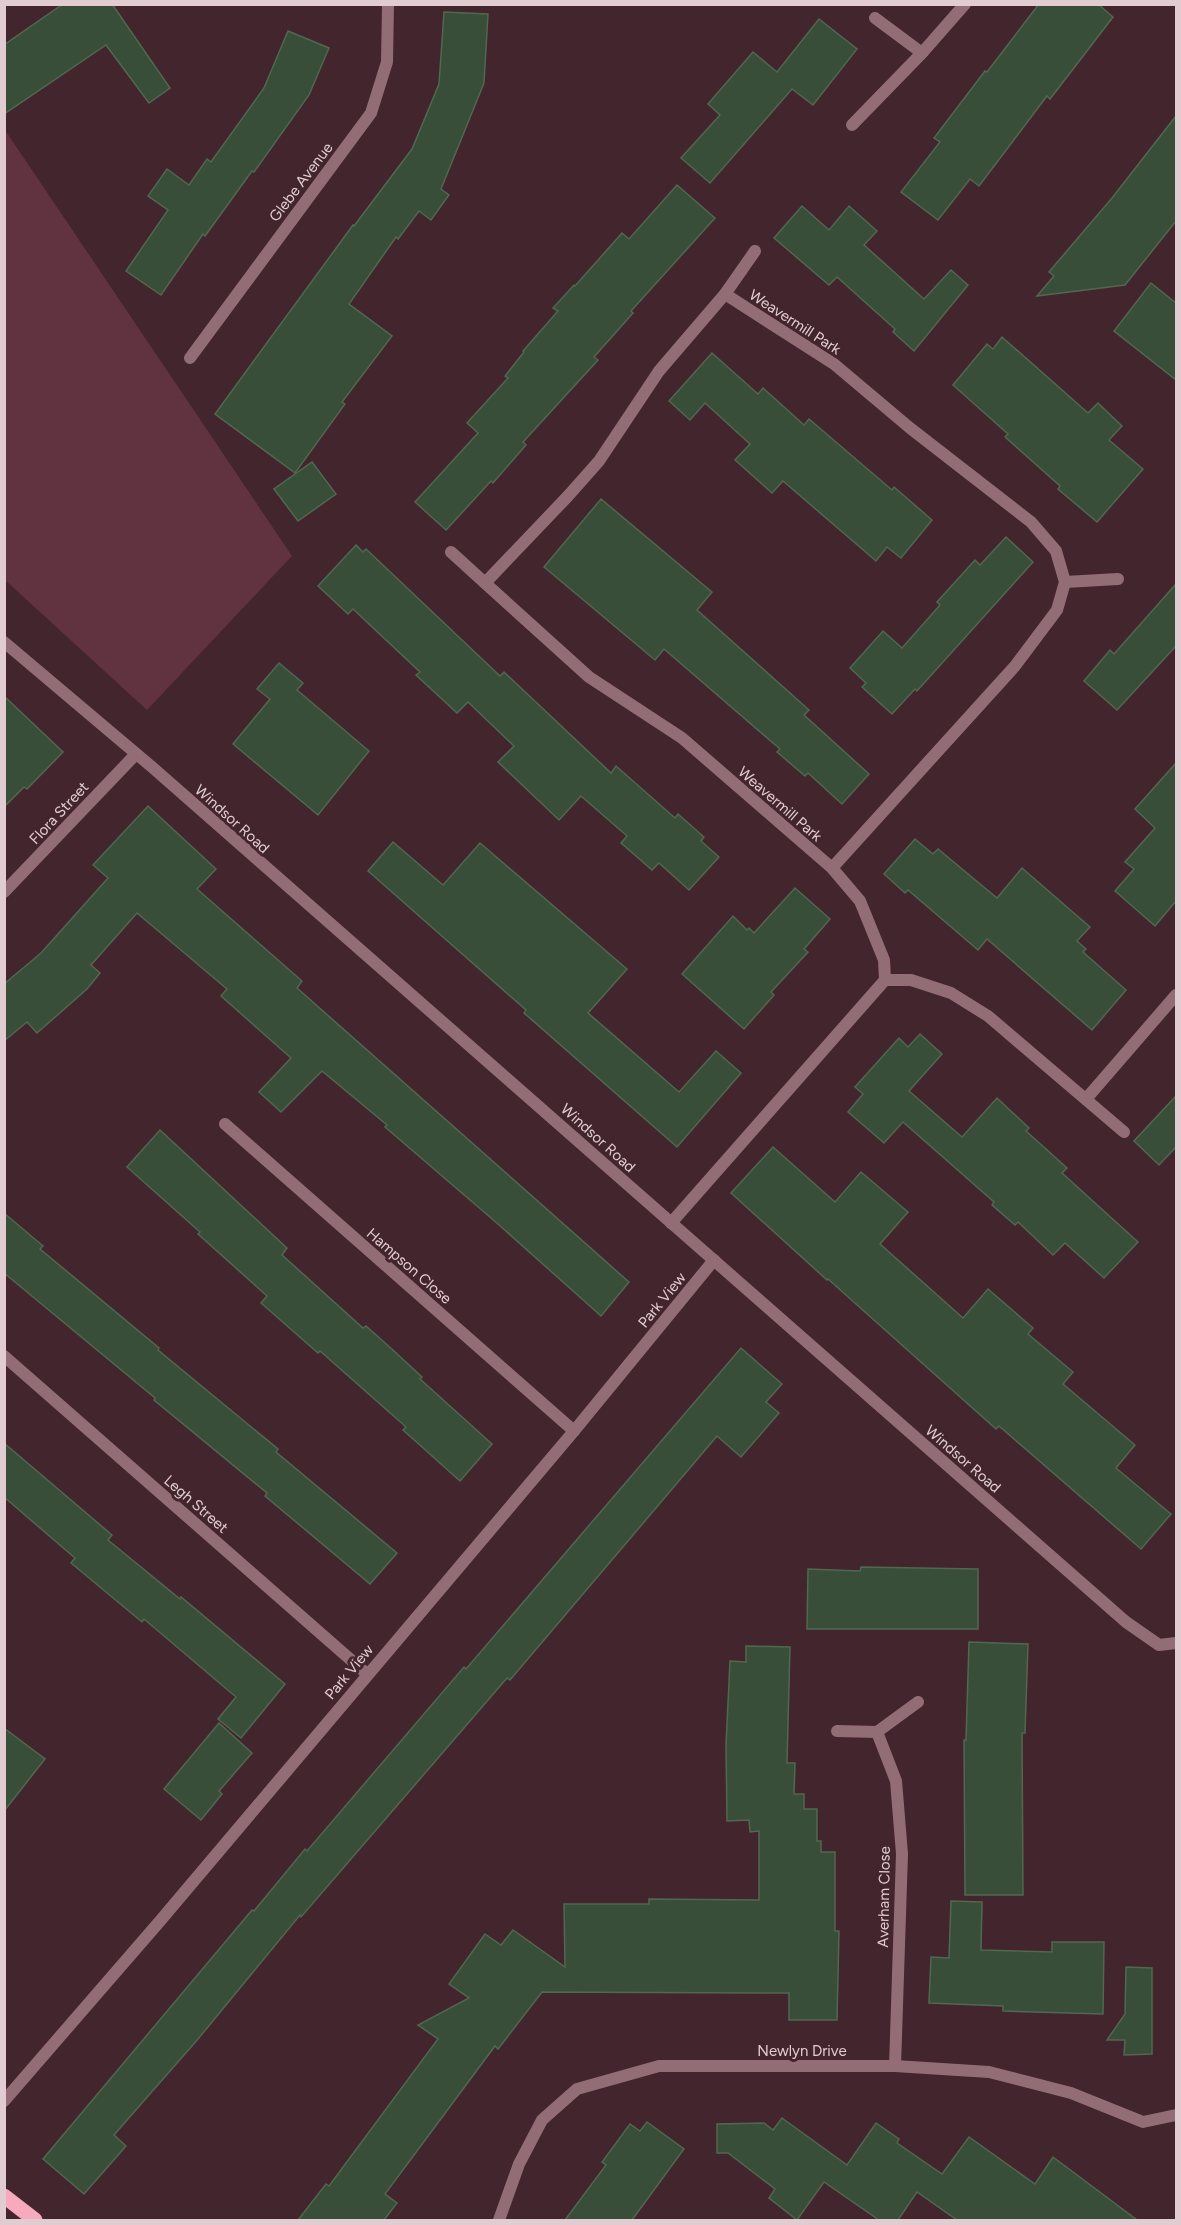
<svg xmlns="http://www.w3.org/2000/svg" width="1181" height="2225" viewBox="0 0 1181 2225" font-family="Figtree,sans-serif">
	<rect width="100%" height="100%" fill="#43252d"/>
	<!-- green -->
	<path fill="#61323f" d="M 5,130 L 292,556 L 147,710 L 5,580 Z"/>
	<!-- building -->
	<g fill="#384e38" stroke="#516750" stroke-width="1.5">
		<path d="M 63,4 L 112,4 L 170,88 L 149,103 L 106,45 L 4,114 L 4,45 Z"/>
		<path d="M 1039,4 L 1098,4 L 1113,17 L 1050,99 L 1047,96 L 979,186 L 970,179 L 938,220 L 901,192 L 940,142 L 934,138 L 985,71 L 987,72 Z"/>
		<path d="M 444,12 L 488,14 L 484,83 L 441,189 L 449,195 L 431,220 L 419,211 L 398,239 L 396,237 L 349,304 L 392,336 L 342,402 L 345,404 L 295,473 L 215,414 L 353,225 L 354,226 L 412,149 L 439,84 Z"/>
		<path d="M 819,19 L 857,49 L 813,105 L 792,89 L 710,183 L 681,158 L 720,115 L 708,104 L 753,52 L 777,72 Z"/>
		<path d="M 288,31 L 329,48 L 309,95 L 254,172 L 252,171 L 205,236 L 203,234 L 161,295 L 126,271 L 168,210 L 148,196 L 167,169 L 189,185 L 207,159 L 211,162 L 264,88 Z"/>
		<path d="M 1176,116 L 1176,221 L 1125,285 L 1037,296 L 1054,276 L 1049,272 L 1112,198 Z"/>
		<path d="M 677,185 L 715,218 L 631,311 L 633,313 L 594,357 L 598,360 L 523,442 L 526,445 L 493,483 L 491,481 L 446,530 L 415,502 L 478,433 L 467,423 L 508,378 L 505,376 L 524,352 L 523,351 L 558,311 L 553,308 L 574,285 L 575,286 L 622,233 L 629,239 Z"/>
		<path d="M 802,206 L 829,230 L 849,206 L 877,231 L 864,245 L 924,299 L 951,270 L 968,285 L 914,351 L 893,332 L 895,329 L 837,277 L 829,285 L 774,238 Z"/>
		<path d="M 1151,283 L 1176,303 L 1176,380 L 1114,331 Z"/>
		<path d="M 1002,337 L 1088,413 L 1098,403 L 1122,426 L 1109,440 L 1143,469 L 1097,522 L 1058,489 L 1060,486 L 1005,437 L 1008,434 L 953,385 L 987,344 L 993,349 Z"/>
		<path d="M 712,353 L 758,394 L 763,388 L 804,425 L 809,419 L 892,490 L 894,487 L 932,520 L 901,558 L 887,547 L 876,561 L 783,481 L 772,493 L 735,460 L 750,444 L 705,403 L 690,420 L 669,401 Z"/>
		<path d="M 312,462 L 336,494 L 298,521 L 274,489 Z"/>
		<path d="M 601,499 L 712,592 L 697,610 L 809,710 L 804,715 L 869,774 L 842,804 L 808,773 L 805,776 L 777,752 L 780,749 L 664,649 L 655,660 L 544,567 Z"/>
		<path d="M 1006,537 L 1033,562 L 917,691 L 915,689 L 892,714 L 862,687 L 866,683 L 850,668 L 883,631 L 902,648 L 940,605 L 937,602 L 975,560 L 980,565 Z"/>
		<path d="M 356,545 L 363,552 L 366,549 L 500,676 L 504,672 L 611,773 L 616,766 L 675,818 L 678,814 L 704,837 L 701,841 L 719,857 L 689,890 L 659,863 L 652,870 L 621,843 L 627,836 L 581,796 L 559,820 L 498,762 L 514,746 L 468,702 L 457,713 L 416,675 L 420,672 L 353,609 L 348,614 L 318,586 Z"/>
		<path d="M 1176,584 L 1176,646 L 1117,710 L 1084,681 L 1110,650 L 1114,654 Z"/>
		<path d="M 279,663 L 303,683 L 297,690 L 369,751 L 318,815 L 233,744 L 270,699 L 257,689 Z"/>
		<path d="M 4,696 L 63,752 L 27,789 L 24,787 L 4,807 Z"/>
		<path d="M 1176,763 L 1176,901 L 1155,926 L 1115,891 L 1134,869 L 1125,862 L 1155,828 L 1135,809 Z"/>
		<path d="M 148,806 L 216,869 L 197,889 L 302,981 L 297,988 L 629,1282 L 601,1316 L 498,1224 L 385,1127 L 387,1125 L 322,1071 L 281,1112 L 259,1092 L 291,1058 L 221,996 L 227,989 L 137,913 L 91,965 L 100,973 L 87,989 L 37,1033 L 27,1022 L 4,1041 L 4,984 L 41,953 L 108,878 L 93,865 Z"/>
		<path d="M 915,839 L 933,854 L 938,849 L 997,898 L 1022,868 L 1090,927 L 1077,941 L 1086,949 L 1083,952 L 1126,990 L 1092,1030 L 987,939 L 978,950 L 908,890 L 905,893 L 884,874 Z"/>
		<path d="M 393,842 L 443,885 L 480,843 L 627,969 L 588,1013 L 679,1092 L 716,1051 L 741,1073 L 677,1147 L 524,1013 L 526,1010 L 368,871 Z"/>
		<path d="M 795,888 L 830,919 L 804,949 L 808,952 L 771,992 L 774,995 L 744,1029 L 682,974 L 733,916 L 747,930 L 749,928 L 754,933 Z"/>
		<path d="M 920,1034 L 942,1054 L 909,1091 L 962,1137 L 997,1098 L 1029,1128 L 1026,1131 L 1067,1168 L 1062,1173 L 1138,1242 L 1104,1278 L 1065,1243 L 1053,1255 L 1018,1222 L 1015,1225 L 992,1205 L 994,1202 L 903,1122 L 884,1143 L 848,1112 L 863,1094 L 855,1087 L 899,1038 L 908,1047 Z"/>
		<path d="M 1176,1096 L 1176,1147 L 1159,1165 L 1134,1141 Z"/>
		<path d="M 160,1130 L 287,1248 L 282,1255 L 363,1328 L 366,1326 L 394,1351 L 422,1377 L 420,1379 L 492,1444 L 460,1481 L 403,1430 L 406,1427 L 320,1351 L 318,1353 L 261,1303 L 267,1296 L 198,1234 L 200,1232 L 127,1167 Z"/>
		<path d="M 773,1147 L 835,1202 L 861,1172 L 908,1212 L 880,1244 L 963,1318 L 988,1289 L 1033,1328 L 1028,1334 L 1073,1372 L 1063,1384 L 1135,1445 L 1116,1468 L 1171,1514 L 1141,1549 L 999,1426 L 996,1429 L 828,1279 L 827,1280 L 731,1193 Z"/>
		<path d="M 4,1213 L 43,1246 L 40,1249 L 159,1348 L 158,1350 L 278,1449 L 276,1452 L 397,1553 L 370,1584 L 265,1496 L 267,1493 L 154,1400 L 155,1398 L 4,1273 Z"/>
		<path d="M 741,1348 L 782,1384 L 766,1402 L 779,1413 L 741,1457 L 717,1436 L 510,1680 L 507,1678 L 301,1917 L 300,1915 L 198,2039 L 114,2135 L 126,2146 L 84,2194 L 43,2159 L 252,1910 L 254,1911 L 305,1849 L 307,1851 L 464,1667 L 466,1669 Z"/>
		<path d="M 4,1443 L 112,1535 L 108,1540 L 180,1599 L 181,1597 L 285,1684 L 241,1738 L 218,1719 L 236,1697 L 144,1619 L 142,1622 L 71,1563 L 75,1558 L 4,1497 Z"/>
		<path d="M 861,1567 L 978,1569 L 978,1629 L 807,1629 L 808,1569 L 860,1571 Z"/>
		<path d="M 969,1642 L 1028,1644 L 1025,1733 L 1022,1733 L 1023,1895 L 965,1895 L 964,1740 L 966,1740 Z"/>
		<path d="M 746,1646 L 790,1647 L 787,1763 L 795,1763 L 794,1794 L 804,1794 L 804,1809 L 817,1809 L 817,1841 L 821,1841 L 821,1852 L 835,1852 L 835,1931 L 839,1931 L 837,2020 L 789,2020 L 789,1993 L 542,1992 L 498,2049 L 495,2046 L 385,2194 L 397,2203 L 384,2220 L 298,2220 L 326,2184 L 329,2186 L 438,2039 L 418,2025 L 469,1998 L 449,1984 L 485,1934 L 501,1945 L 513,1930 L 565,1967 L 564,1904 L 649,1904 L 649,1899 L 759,1900 L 759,1831 L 750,1832 L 749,1820 L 727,1821 L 726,1745 L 730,1661 L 746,1662 Z"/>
		<path d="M 219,1723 L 252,1753 L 219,1791 L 222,1794 L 201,1820 L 164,1789 Z"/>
		<path d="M 4,1728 L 45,1759 L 4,1811 Z"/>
		<path d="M 951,1901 L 982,1902 L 981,1950 L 1052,1952 L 1052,1942 L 1104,1942 L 1103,2014 L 1003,2011 L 1003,2006 L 929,2003 L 931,1957 L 949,1958 Z"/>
		<path d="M 1126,1967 L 1152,1968 L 1152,2054 L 1124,2055 L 1125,2040 L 1107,2040 L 1125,2014 Z"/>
		<path d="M 782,2118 L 847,2165 L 876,2123 L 899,2139 L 897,2143 L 942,2174 L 969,2137 L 1035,2184 L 1053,2157 L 1137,2220 L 957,2220 L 917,2192 L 898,2220 L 879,2220 L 824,2182 L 797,2220 L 769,2198 L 775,2189 L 728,2153 L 717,2153 L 717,2124 L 764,2123 L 773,2130 Z"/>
		<path d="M 647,2122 L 684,2149 L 632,2220 L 565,2220 L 606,2165 L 602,2162 L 630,2124 L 640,2131 Z"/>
	</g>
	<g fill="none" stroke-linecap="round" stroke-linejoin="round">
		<!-- minor -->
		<g stroke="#936d76" stroke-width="12">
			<path d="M 875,18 L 922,53"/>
			<path d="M 852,125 L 922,53 L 965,4"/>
			<path d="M 725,294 L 755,251"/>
			<path d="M 190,358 L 371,113 L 387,62 L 388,4"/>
			<path d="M 451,552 L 485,583"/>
			<path d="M 1065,582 L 1118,579"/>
			<path d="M 4,642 L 152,767 L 1126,1622 L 1159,1645 L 1176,1643"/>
			<path d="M 4,892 L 136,754"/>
			<path d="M 885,980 L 911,980 L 951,993 L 988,1016 L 1124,1132"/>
			<path d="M 1086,1099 L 1176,995"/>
			<path d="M 225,1124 L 574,1431"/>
			<path d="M 671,1223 L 885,980 L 884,960 L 860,901 L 832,868 L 682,738 L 589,677 L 485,583 L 568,496 L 599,461 L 659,371 L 725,294 L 834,364 L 910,428 L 1031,522 L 1056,551 L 1065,582 L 1057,610 L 1015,666 L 832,868"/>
			<path d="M 4,1356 L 367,1674"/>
			<path d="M 837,1731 L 877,1732 L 918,1702"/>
			<path d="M 877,1732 L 896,1781 L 902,1854 L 895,2066"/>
			<path d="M 4,2101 L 160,1921 L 574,1431 L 714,1260"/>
			<path d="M 499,2220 L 519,2164 L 542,2120 L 577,2089 L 659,2066 L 895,2066 L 989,2072 L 1071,2093 L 1143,2122 L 1176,2115"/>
		</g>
		<!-- primary -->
		<path stroke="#f7a9bd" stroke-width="15" d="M 4,2196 L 35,2220"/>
	</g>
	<g text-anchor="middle" stroke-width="6" stroke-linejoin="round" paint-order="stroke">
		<!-- street labels -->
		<g font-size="15" fill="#e1cdd1" stroke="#43252d">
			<text transform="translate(301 182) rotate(-53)" y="5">Glebe Avenue</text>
			<text transform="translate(795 322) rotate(33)" y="5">Weavermill Park</text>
			<text transform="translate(780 804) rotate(41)" y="5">Weavermill Park</text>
			<text transform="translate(59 813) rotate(-47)" y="5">Flora Street</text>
			<text transform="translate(232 819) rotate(42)" y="5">Windsor Road</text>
			<text transform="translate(598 1138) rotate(42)" y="5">Windsor Road</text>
			<text transform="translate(409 1266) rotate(41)" y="5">Hampson Close</text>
			<text transform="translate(662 1300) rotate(-51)" y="5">Park View</text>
			<text transform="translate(963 1459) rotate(41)" y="5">Windsor Road</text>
			<text transform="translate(196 1504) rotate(41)" y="5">Legh Street</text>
			<text transform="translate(349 1672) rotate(-50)" y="5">Park View</text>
			<text transform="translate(884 1897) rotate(-89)" y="5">Averham Close</text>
			<text x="802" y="2056">Newlyn Drive</text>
		</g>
	</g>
	<!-- border -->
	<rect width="1181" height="2225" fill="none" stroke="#e1cdd1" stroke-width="12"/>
</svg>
